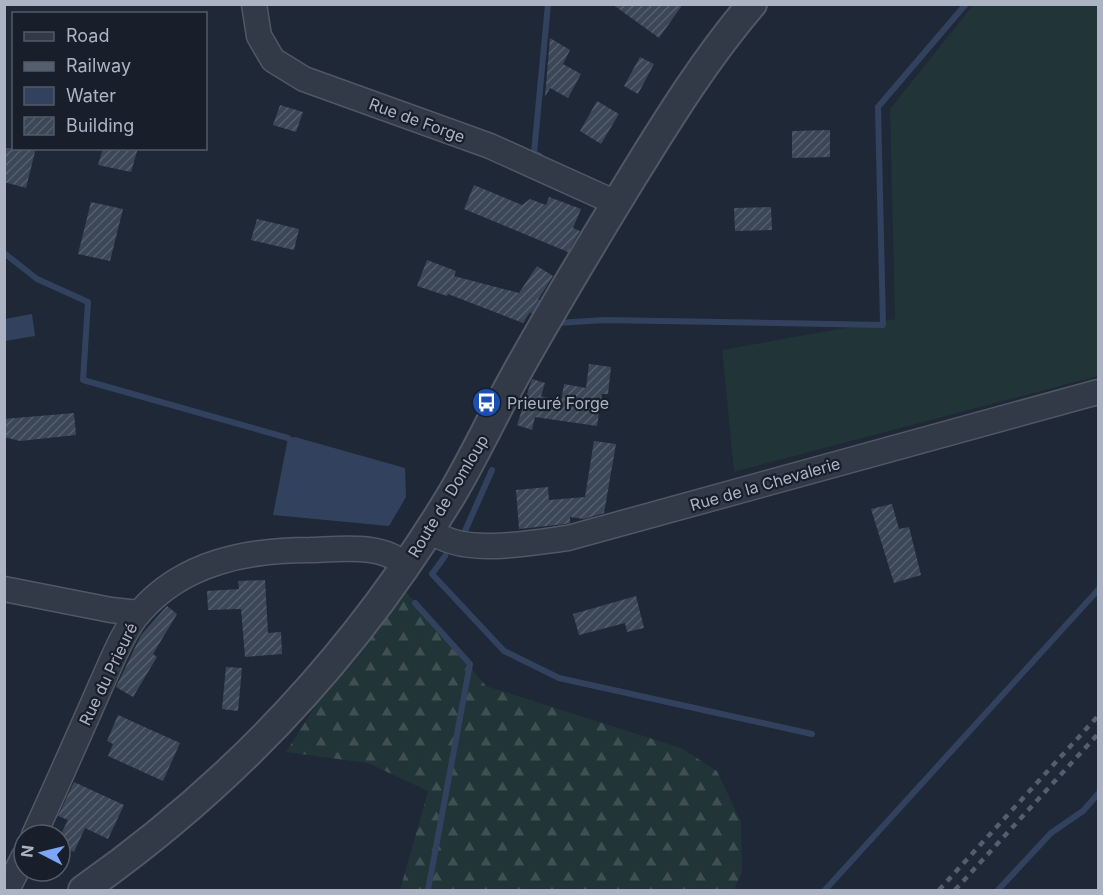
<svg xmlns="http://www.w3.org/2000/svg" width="1103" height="895" viewBox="0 0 1103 895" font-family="Inter,sans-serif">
	<defs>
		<pattern id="forest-firs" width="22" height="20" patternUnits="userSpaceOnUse" patternTransform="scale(1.5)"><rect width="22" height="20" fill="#213437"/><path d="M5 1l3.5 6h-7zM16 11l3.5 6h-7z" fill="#3f4f52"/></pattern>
		<pattern id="building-hatch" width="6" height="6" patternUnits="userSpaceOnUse" patternTransform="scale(1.5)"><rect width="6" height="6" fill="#3b4657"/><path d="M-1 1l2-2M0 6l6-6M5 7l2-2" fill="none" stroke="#555e6e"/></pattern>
	</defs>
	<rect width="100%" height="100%" fill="#1f2836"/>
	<!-- grass -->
	<path fill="#213437" d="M 973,5 L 1098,5 L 1098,376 L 734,472 L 722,350 L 895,319 L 890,109 Z"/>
	<!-- forest -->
	<path fill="url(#forest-firs)" d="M 396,580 L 486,686 L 681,748 L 717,771 L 741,822 L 742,872 L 734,890 L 400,890 L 428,791 L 368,763 L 286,752 Z"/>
	<!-- water -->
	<g fill="#32425e">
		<path d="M 32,314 L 35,336 L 5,341 L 5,319 Z"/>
		<path d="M 295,437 L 405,468 L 406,497 L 389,526 L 273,515 L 288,438 Z"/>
	</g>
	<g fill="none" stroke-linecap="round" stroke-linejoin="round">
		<!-- stream -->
		<g stroke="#32425e" stroke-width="6">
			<path d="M 540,156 L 534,153 L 548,4"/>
			<path d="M 4,253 L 37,279 L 88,302 L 83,380 L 288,438 L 293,443"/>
			<path d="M 533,311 L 539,303"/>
			<path d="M 558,323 L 604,320 L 883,325 L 878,107 L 966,4"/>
			<path d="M 465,531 L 492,470"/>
			<path d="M 445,556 L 432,574 L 504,651 L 559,678 L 812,734"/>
			<path d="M 415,603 L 470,664 L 428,890"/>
			<path d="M 825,890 L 1098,590"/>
			<path d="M 998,890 L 1051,833 L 1083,811 L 1098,794"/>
		</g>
	</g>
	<!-- building -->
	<g fill="url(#building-hatch)">
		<path d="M 612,4 L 683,4 L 659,38 Z"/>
		<path d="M 550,38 L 570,50 L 563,64 L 581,74 L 568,98 L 550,88 L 545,97 Z"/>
		<path d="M 640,57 L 654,64 L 638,94 L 624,86 Z"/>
		<path d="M 597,101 L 619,114 L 601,144 L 580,131 Z"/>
		<path d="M 280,105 L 303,112 L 296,132 L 273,125 Z"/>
		<path d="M 830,130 L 830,157 L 792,158 L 792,131 Z"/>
		<path d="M 4,148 L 36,148 L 26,188 L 4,182 Z"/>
		<path d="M 103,148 L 138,148 L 131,172 L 98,165 Z"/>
		<path d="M 474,185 L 522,205 L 530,199 L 546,205 L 549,197 L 581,209 L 573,228 L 580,231 L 568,252 L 464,209 Z"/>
		<path d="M 91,202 L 123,209 L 110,261 L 78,254 Z"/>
		<path d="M 771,207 L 772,230 L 735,231 L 734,208 Z"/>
		<path d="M 257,219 L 299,229 L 294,250 L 251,240 Z"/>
		<path d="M 427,260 L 456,271 L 454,276 L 519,293 L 537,266 L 553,276 L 523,323 L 448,294 L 447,296 L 417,286 Z"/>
		<path d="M 589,364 L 611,367 L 608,394 L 602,394 L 597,426 L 535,417 L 532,430 L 517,425 L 532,379 L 545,383 L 541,396 L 561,402 L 564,384 L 586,388 Z"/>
		<path d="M 74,413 L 76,435 L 20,441 L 4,437 L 4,419 Z"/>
		<path d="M 594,441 L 616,444 L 604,513 L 584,519 L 570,517 L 570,523 L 565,524 L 519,529 L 516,490 L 548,487 L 549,500 L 585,497 Z"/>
		<path d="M 892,504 L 899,529 L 909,527 L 921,575 L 894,583 L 871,509 Z"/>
		<path d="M 265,580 L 268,633 L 281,632 L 282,654 L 245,657 L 241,609 L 208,610 L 207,591 L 239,589 L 238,581 Z"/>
		<path d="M 636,596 L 644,628 L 627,632 L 625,623 L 579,635 L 573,614 Z"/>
		<path d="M 167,606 L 177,614 L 153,654 L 157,657 L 133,697 L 116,687 L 141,635 Z"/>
		<path d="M 226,667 L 242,668 L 238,711 L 222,709 Z"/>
		<path d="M 118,715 L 180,743 L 163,781 L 108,756 L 113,744 L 107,741 Z"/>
		<path d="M 74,782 L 124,805 L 108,839 L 85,828 L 74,852 L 60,845 L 60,836 L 68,820 L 58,816 Z"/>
	</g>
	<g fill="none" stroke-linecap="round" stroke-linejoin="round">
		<defs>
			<g id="minor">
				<path d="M 254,4 L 259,36 L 273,60 L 304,79 L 490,146 L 616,203"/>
				<path d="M 430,530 C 462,557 529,543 568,538 L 1098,392"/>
				<path d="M 4,589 L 111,610 L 139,613"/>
				<path d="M 34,835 C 57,785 79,735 101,685 C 111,663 124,629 140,612 C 183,562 248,550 310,550 C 341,549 383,543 406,566"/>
				<path d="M 7,890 L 24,856"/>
			</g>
			<path id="tertiary" d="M 83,890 C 234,784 357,652 452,494 C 477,452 497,407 521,365 C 557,301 595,238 633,176 C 670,116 706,58 752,4"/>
		</defs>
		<!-- minor casing -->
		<use href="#minor" stroke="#505765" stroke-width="27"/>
		<!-- tertiary casing -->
		<use href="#tertiary" stroke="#505765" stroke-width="32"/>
		<!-- minor -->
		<use href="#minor" stroke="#333a47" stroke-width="24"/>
		<!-- tertiary -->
		<use href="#tertiary" stroke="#333a47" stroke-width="28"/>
		<!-- rail -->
		<g stroke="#545e6e" stroke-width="4.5" stroke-dasharray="6 6" stroke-linecap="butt">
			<path d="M 939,890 L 1098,716"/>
			<path d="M 955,890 L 1098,734"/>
		</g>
	</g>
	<!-- icons -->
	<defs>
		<symbol id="bus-disc" viewBox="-11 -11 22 22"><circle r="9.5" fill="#1a4fb4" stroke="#181f2b"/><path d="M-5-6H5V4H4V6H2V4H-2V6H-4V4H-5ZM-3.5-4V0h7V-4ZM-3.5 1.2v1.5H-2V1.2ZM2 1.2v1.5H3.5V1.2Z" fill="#fff"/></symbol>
	</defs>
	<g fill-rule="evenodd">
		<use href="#bus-disc" x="470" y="386" width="33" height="33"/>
	</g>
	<g text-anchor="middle" stroke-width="4.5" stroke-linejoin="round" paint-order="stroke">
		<!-- street labels -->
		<g font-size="16" fill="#acb4c4" stroke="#181f2b">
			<text transform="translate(417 120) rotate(20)" y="6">Rue de Forge</text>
			<text transform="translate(765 484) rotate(-16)" y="6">Rue de la Chevalerie</text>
			<text transform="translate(448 496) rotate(-59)" y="6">Route de Domloup</text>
			<text transform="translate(108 674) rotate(-64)" y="6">Rue du Prieuré</text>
		</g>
		<!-- poi labels -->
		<g font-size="16" fill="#acb4c4" stroke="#181f2b" text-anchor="start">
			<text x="507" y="409">Prieuré Forge</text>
		</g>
	</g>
	<!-- border -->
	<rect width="1103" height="895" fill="none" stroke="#acb4c4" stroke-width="12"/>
	<!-- legend -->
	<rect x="12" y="12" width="195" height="138" fill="#181f2b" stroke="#535b68" stroke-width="1.5"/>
	<rect x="24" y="32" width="30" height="9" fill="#333a47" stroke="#535b68" stroke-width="1.5"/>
	<text x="66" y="42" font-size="18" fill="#acb4c4">Road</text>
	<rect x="24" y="62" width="30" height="9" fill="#545e6e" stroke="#535b68" stroke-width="1.5"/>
	<text x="66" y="72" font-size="18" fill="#acb4c4">Railway</text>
	<rect x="24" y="87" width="30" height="18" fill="#32425e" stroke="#535b68" stroke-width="1.5"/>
	<text x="66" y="102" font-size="18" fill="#acb4c4">Water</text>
	<rect x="24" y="117" width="30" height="18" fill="url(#building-hatch)" stroke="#535b68" stroke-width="1.5"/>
	<text x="66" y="132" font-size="18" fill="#acb4c4">Building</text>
	<!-- north arrow -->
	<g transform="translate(42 853) rotate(277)"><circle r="28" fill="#181f2b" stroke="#535b68" stroke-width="1.5"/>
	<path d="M0-4.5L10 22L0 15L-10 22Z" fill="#7da6f8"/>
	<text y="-9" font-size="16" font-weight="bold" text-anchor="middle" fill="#acb4c4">N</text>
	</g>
</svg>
